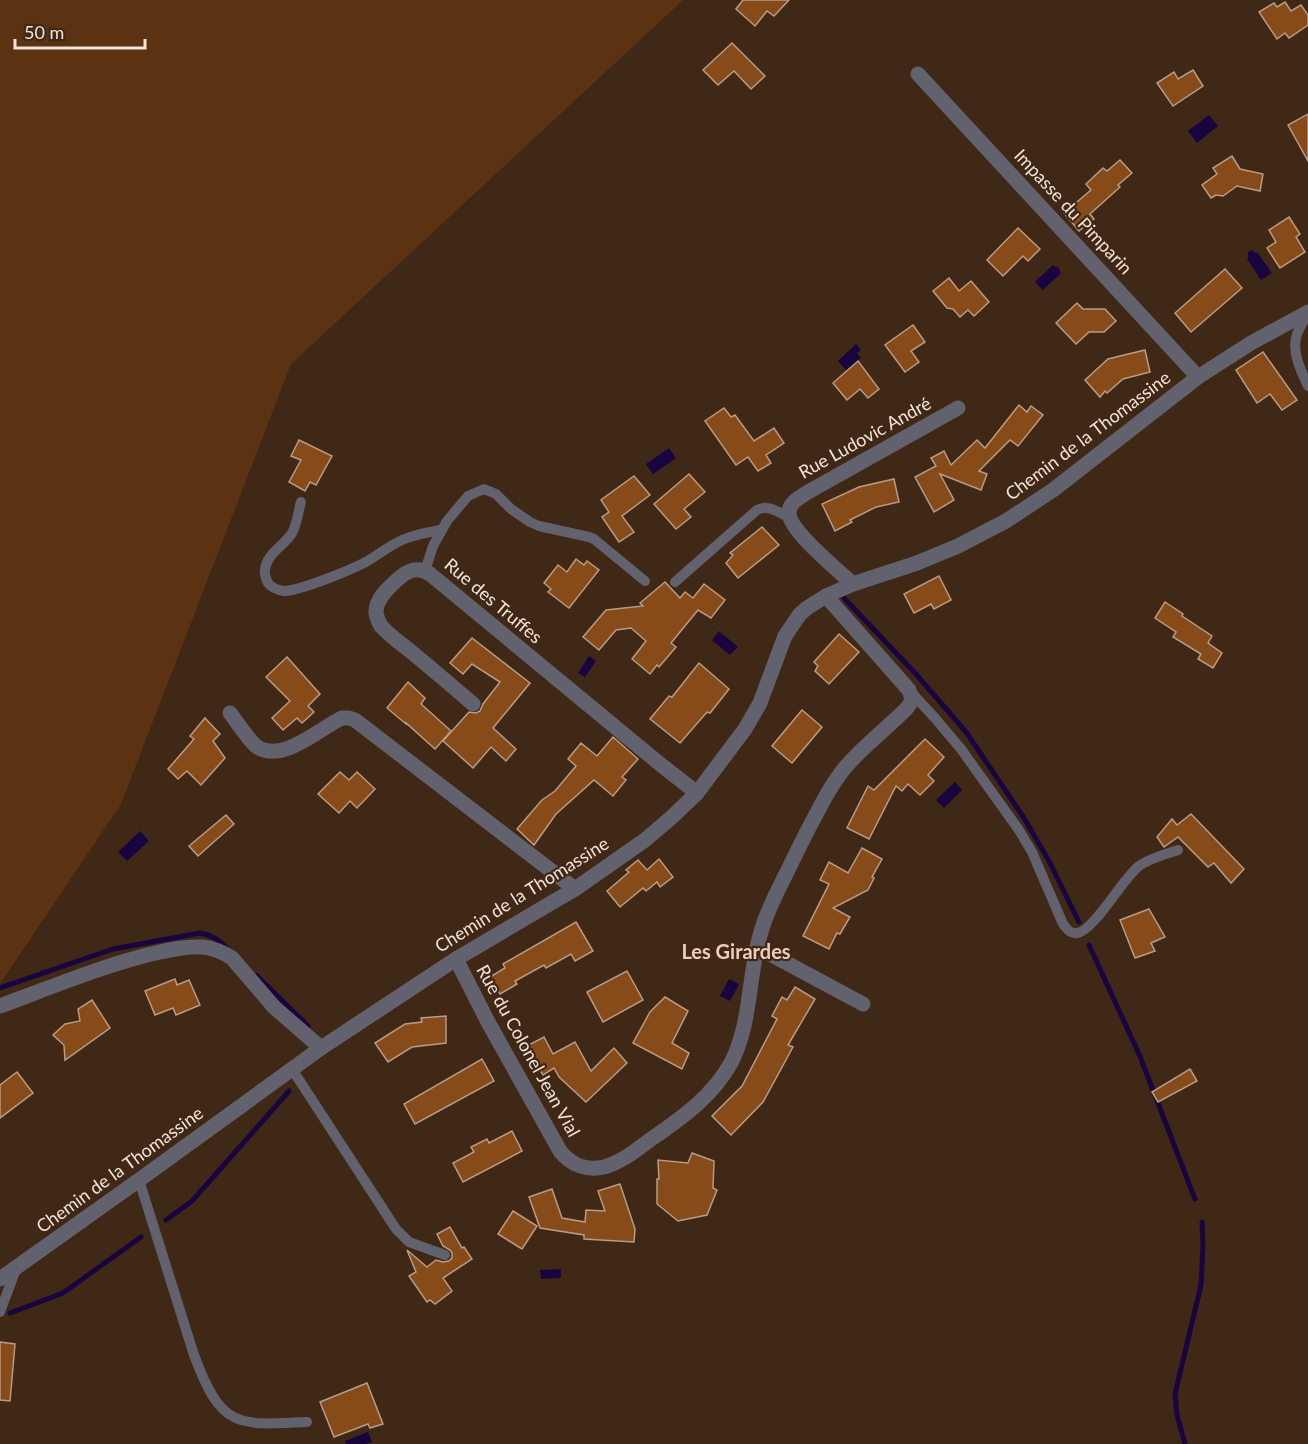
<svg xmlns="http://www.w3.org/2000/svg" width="1308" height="1444" viewBox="0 0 1308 1444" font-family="Lato,sans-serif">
	<rect width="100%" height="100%" fill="#402816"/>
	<!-- green -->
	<path fill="#5b3312" d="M 0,0 L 683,0 L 291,364 L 121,804 L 0,984 Z"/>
	<!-- water -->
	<g fill="#18043f">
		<path d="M 1209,115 L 1218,126 L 1197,143 L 1188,131 Z"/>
		<path d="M 1251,250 L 1256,253 L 1257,252 L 1272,273 L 1261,280 L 1247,259 L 1248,258 L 1248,252 Z"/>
		<path d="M 1053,265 L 1055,267 L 1058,267 L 1061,273 L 1043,290 L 1035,282 Z"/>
		<path d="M 856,344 L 861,350 L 857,353 L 861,358 L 847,371 L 838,361 Z"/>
		<path d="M 669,448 L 676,458 L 653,474 L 646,464 Z"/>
		<path d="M 719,631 L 738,647 L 730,655 L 712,640 Z"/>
		<path d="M 589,656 L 596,661 L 585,677 L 578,673 Z"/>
		<path d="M 955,782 L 962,790 L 944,808 L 936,800 Z"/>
		<path d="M 140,831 L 149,841 L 127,861 L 118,852 Z"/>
		<path d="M 729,979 L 739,984 L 730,1001 L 720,996 Z"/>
		<path d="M 561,1269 L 561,1278 L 541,1279 L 540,1270 Z"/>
		<path d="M 368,1432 L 372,1442 L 366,1444 L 346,1444 L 345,1441 Z"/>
	</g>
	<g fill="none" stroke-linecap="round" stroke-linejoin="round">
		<!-- stream -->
		<g stroke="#18043f" stroke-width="5">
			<path d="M 844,598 L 915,673 L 966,732 L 1024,818 L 1049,861 L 1079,922"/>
			<path d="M 1089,945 L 1139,1054 L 1195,1199"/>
			<path d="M 257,976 L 308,1026"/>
			<path d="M 0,988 L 113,949 L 200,933 C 212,935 219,940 228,949"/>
			<path d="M 166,1220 L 192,1201 L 289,1091"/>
			<path d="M 10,1313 L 63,1293 L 141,1237"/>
			<path d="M 1185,1444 L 1177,1415 L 1175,1394 L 1201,1285 L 1203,1246 L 1202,1222"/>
		</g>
	</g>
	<!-- building -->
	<g fill="#864b18" stroke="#b99b86" stroke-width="1.5">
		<path d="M 743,0 L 789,0 L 774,16 L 767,11 L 755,26 L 736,9 Z"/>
		<path d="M 1285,2 L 1291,11 L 1301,5 L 1308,15 L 1308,25 L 1289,38 L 1285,33 L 1277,39 L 1259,12 L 1274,3 L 1277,7 Z"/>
		<path d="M 732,43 L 765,76 L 751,89 L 734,71 L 718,85 L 703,70 Z"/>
		<path d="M 1193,70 L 1203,86 L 1173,106 L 1157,83 L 1174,72 L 1178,79 Z"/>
		<path d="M 1308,114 L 1308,161 L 1288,125 Z"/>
		<path d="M 1232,156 L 1240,169 L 1263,174 L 1260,191 L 1237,186 L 1223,196 L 1216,195 L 1211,198 L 1202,185 L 1217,174 L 1213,168 Z"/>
		<path d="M 1120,160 L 1132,173 L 1118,185 L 1120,187 L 1090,214 L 1094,219 L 1079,231 L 1064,213 L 1091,190 L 1086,184 L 1103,168 L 1107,171 Z"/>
		<path d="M 1289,217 L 1300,234 L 1296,237 L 1305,252 L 1280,268 L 1267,248 L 1276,242 L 1269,230 Z"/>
		<path d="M 1018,228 L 1040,249 L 1028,261 L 1023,256 L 1003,276 L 987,260 Z"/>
		<path d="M 1225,269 L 1242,288 L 1191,332 L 1175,313 Z"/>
		<path d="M 949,278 L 959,291 L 971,281 L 989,302 L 974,316 L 968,310 L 960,317 L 953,309 L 947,308 L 933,291 Z"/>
		<path d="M 1077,303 L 1083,309 L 1105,309 L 1116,321 L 1104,332 L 1089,332 L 1076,344 L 1056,323 Z"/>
		<path d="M 913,325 L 925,342 L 911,351 L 919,362 L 905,372 L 885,345 Z"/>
		<path d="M 1145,350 L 1150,372 L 1123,379 L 1107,393 L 1105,391 L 1100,397 L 1085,380 L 1108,359 Z"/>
		<path d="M 1263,352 L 1297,400 L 1282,410 L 1270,394 L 1257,403 L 1236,370 Z"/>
		<path d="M 858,361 L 879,389 L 868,398 L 860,389 L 847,400 L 833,383 Z"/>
		<path d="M 1019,405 L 1027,412 L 1031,406 L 1043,415 L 1018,446 L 1010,440 L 979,471 L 987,474 L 981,490 L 940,474 L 954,500 L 934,512 L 915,477 L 936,466 L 931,458 L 944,451 L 951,465 L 977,440 L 985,448 Z"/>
		<path d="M 724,408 L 731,417 L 735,415 L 754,441 L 774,428 L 784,443 L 766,455 L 771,463 L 758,471 L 748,457 L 736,465 L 705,421 Z"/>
		<path d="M 299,440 L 332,456 L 316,485 L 310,482 L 305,491 L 289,482 L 301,460 L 291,456 Z"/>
		<path d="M 689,474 L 705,492 L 684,509 L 691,517 L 676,529 L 654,504 Z"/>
		<path d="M 634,476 L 650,495 L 622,516 L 634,532 L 619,542 L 602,517 L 609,512 L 601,500 Z"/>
		<path d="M 894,479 L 899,502 L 876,507 L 850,520 L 852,522 L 835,531 L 822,504 L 859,487 Z"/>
		<path d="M 762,527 L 779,545 L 738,578 L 726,563 L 733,555 L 730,553 Z"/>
		<path d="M 576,559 L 584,565 L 587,561 L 599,570 L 569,608 L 548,592 L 551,589 L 544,583 L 558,565 L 567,572 Z"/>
		<path d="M 939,576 L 951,600 L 934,609 L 931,604 L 914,613 L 904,594 Z"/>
		<path d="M 665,582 L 680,598 L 685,592 L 693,598 L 704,584 L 725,600 L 711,618 L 698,610 L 671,643 L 676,647 L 659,667 L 657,665 L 650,674 L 632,659 L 646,641 L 631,628 L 616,630 L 599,650 L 583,637 L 606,610 L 643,606 L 640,603 Z"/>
		<path d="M 1165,602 L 1183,614 L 1182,616 L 1212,636 L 1208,643 L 1222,653 L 1213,668 L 1198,659 L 1201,654 L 1173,637 L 1176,632 L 1155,618 Z"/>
		<path d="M 839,634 L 859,652 L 829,684 L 815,671 L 818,666 L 814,662 Z"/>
		<path d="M 472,638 L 530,683 L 493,728 L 516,749 L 506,761 L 491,747 L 473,768 L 443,741 L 469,712 L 476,713 L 480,711 L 483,704 L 500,682 L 472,664 L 463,674 L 450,663 Z"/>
		<path d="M 287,657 L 320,694 L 308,706 L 314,712 L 302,723 L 297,718 L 283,730 L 272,718 L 290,701 L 266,677 Z"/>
		<path d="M 699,663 L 729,689 L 710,713 L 707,712 L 680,743 L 650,719 L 669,696 L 672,697 Z"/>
		<path d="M 408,682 L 425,698 L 421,704 L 451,731 L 435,749 L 406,723 L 406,724 L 387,708 Z"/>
		<path d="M 802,710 L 822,727 L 792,763 L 772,746 Z"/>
		<path d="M 205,718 L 220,734 L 213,741 L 225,758 L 201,785 L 187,771 L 178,779 L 168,769 L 194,739 L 190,736 Z"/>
		<path d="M 613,737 L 638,759 L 622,777 L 626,780 L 613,796 L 594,780 L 556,814 L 534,845 L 517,829 L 542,800 L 555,791 L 576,766 L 568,759 L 581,743 L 597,756 Z"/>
		<path d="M 925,739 L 944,757 L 928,775 L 934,781 L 920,795 L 908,784 L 902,791 L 896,786 L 869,839 L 847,828 L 868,786 L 874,790 Z"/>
		<path d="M 340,772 L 349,780 L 357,772 L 375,789 L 357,808 L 350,801 L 339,813 L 318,794 Z"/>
		<path d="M 1191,814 L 1244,869 L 1231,883 L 1214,863 L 1208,867 L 1178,837 L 1164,847 L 1157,837 L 1172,819 L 1177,825 Z"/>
		<path d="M 226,815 L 234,824 L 198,856 L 189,846 Z"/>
		<path d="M 862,848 L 882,859 L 872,877 L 874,878 L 868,890 L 833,908 L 850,917 L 840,934 L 837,933 L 829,949 L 803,936 L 829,884 L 820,880 L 829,862 L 848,873 Z"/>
		<path d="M 659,859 L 673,877 L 660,887 L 657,882 L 646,891 L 643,888 L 620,907 L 607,891 L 629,872 L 626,870 L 638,860 L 647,870 Z"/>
		<path d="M 1149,909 L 1165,937 L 1151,943 L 1155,951 L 1135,958 L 1120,920 Z"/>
		<path d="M 576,922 L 593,951 L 575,961 L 571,954 L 546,968 L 544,965 L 515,981 L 517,984 L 500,994 L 490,977 L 505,968 L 503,964 Z"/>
		<path d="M 627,971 L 643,1000 L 603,1022 L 587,992 Z"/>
		<path d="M 175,979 L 177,985 L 189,980 L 200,1005 L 176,1015 L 173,1008 L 155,1015 L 145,991 Z"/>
		<path d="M 795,987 L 815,999 L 788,1045 L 793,1047 L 763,1102 L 731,1135 L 712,1116 L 742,1086 L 777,1019 L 772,1016 L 782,997 L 787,1000 Z"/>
		<path d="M 665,997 L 688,1011 L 672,1043 L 689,1053 L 682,1069 L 633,1043 L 650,1012 Z"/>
		<path d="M 92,1000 L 110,1028 L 65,1060 L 64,1045 L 53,1035 L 65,1024 L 80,1021 L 78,1009 Z"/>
		<path d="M 446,1016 L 446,1043 L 412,1047 L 388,1062 L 375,1043 L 405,1024 L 422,1022 L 421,1018 Z"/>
		<path d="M 544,1037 L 553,1054 L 575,1042 L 591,1071 L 614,1048 L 627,1063 L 586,1102 L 559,1077 L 554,1068 L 543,1075 L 535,1062 L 529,1065 L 521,1049 Z"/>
		<path d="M 482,1059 L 494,1081 L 415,1124 L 404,1104 Z"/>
		<path d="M 1190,1069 L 1197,1081 L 1158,1102 L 1152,1092 Z"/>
		<path d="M 17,1072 L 33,1093 L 0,1118 L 0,1085 Z"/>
		<path d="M 512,1131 L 522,1151 L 463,1182 L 453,1163 L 474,1152 L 471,1147 L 487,1139 L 489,1143 Z"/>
		<path d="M 692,1153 L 714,1161 L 713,1188 L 717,1190 L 707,1215 L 678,1221 L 657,1204 L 657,1179 L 659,1179 L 658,1160 L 688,1163 Z"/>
		<path d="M 620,1184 L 635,1229 L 634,1242 L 584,1239 L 584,1235 L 540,1228 L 529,1197 L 552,1189 L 562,1218 L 585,1222 L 586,1210 L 605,1211 L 598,1191 Z"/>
		<path d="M 513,1211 L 537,1226 L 522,1249 L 498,1234 Z"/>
		<path d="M 450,1227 L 462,1248 L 464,1247 L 472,1259 L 443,1278 L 452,1291 L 435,1304 L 430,1300 L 427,1302 L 409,1276 L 416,1272 L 407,1250 L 427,1267 L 436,1260 L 443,1262 L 449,1261 L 452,1258 L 452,1253 L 450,1250 L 443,1246 L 437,1234 Z"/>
		<path d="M 0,1342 L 15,1344 L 10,1401 L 0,1400 Z"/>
		<path d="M 367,1383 L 383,1424 L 370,1428 L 368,1424 L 334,1437 L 320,1402 Z"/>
	</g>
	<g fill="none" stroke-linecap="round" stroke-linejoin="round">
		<!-- service -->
		<g stroke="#62616e" stroke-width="10">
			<path d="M 1308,313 C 1304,320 1300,327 1297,334 C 1291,351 1301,371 1308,386"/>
			<path d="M 301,502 C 298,512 297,525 292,533 C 284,546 266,554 265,570 C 264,574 266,579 268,583 C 272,588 277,590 284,591 C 300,591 350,570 366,562 C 378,555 389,546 402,540 C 414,535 428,532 441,530"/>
			<path d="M 425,571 L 433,546 L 447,521 L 468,496 L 484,489 L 496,494 L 511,509 L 530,522 L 539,526 L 589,537 L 594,539 L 645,581"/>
			<path d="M 675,582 L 757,510 C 769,504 779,513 790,518"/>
			<path d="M 909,690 L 934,717 L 961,749 L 1019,830 L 1032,852 L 1063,924 C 1067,929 1070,934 1077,933 C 1093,932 1123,878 1139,866 C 1150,858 1166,854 1178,850"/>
			<path d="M 292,1069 L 396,1229 L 409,1242 L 445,1255"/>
			<path d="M 139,1180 L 194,1355 C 221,1427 235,1426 307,1422"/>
			<path d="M 0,1312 L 16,1269"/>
		</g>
		<!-- minor -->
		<g stroke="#62616e" stroke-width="15">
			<path d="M 918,74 L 1198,377"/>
			<path d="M 853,584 C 839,571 788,530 789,512 C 790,501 801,497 808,492 L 958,408"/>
			<path d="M 473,704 C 452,686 431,668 409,650 C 400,643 389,635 381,626 C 379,623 377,618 376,613 C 375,600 388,588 397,580 C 408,570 417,566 430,574 L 660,764 L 697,793"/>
			<path d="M 230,713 C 237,722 248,739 256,746 C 281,765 320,728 342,718 L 349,718 L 355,720 L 575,889"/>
			<path d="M 757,947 L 863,1004"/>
			<path d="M 456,959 L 488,1022 L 560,1151 C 571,1165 587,1171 604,1167 C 620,1163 635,1151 647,1142 C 680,1119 713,1097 732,1061 C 752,1020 748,974 761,932 C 767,910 778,890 788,870 C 798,849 808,829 819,809 C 826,795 834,782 843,770 C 861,748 885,730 905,710 C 912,703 913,699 909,690 L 826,596"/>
			<path d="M 0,1006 C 49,988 97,968 147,955 C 165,951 183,946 202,947 C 213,948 223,952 232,958 L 274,1007 L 321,1048"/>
			<path d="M 0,1279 L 139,1180 L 321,1048 L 456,959 L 575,889 L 645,840 L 672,817 L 697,793 L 745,729 L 760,703 L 785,636 L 800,614 L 807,608 L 826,596 L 853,584 L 917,563 L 958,546 L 1006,521 L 1053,490 L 1198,377 L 1251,343 L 1308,312"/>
		</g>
	</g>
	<g text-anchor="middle" stroke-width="4.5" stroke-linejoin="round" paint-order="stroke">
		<!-- street labels -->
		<g font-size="18" fill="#f2e2d7" stroke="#402816">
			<text transform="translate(1073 212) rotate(47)" y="6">Impasse du Pimparin</text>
			<text transform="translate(1088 436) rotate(-37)" y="6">Chemin de la Thomassine</text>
			<text transform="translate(865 438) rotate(-29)" y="6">Rue Ludovic André</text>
			<text transform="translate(493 601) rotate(40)" y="6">Rue des Truffes</text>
			<text transform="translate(522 895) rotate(-32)" y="6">Chemin de la Thomassine</text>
			<text transform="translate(528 1051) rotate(61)" y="6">Rue du Colonel Jean Vial</text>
			<text transform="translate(120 1170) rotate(-36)" y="6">Chemin de la Thomassine</text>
		</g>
		<!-- neighbourhood labels -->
		<g font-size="20" font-weight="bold" fill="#efcfb9" stroke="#402816">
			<text x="736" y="959">Les Girardes</text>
		</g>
	</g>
	<!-- scale -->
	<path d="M15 39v9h130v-9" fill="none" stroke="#f2e2d7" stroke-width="3"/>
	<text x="24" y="39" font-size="18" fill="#f2e2d7" stroke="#402816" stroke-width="4.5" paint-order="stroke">50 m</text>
</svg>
